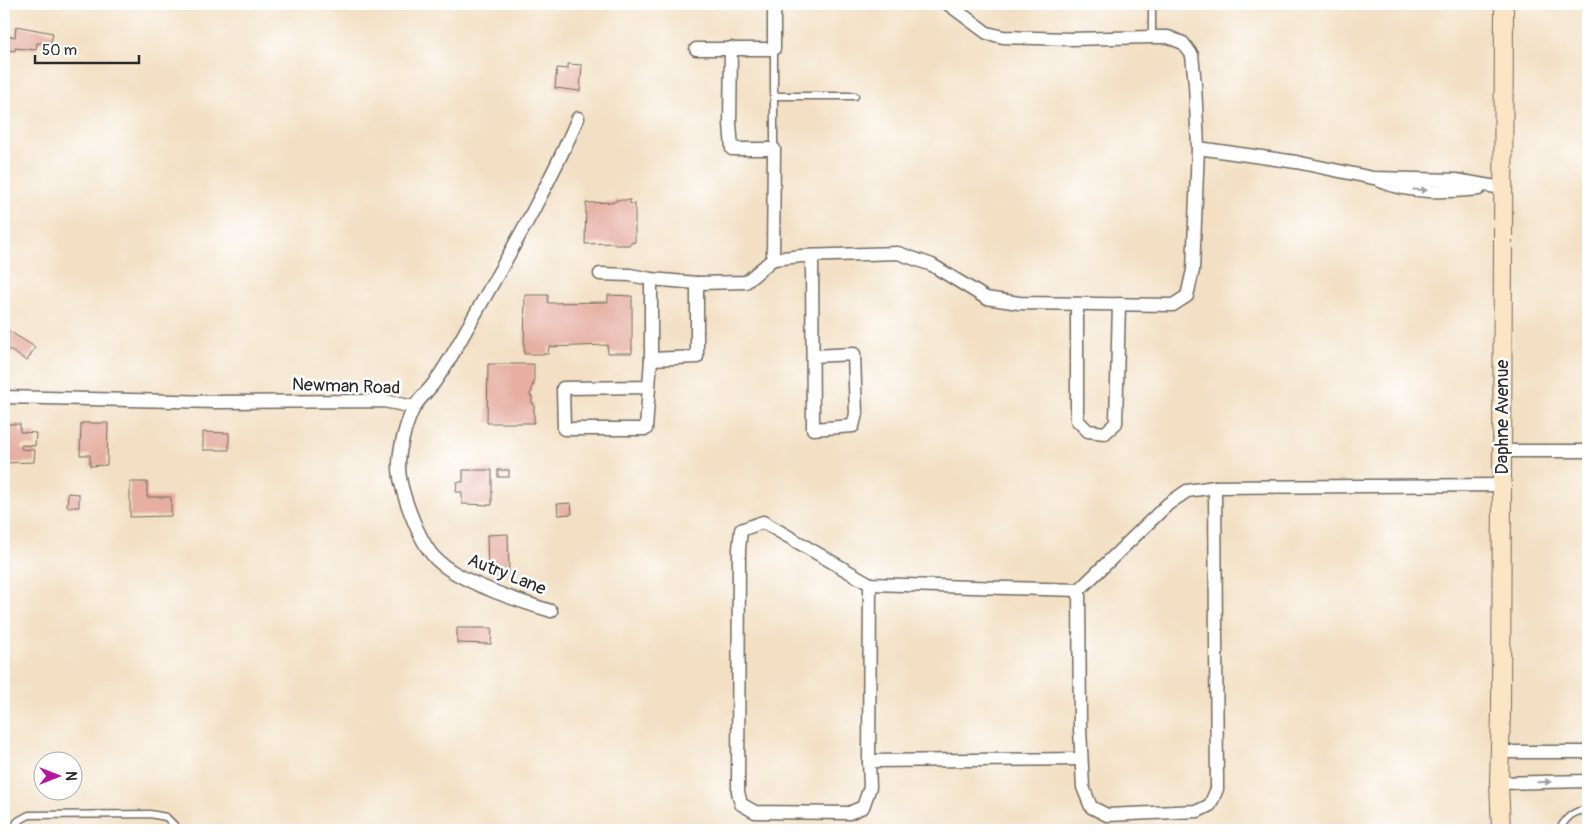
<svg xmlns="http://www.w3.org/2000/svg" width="1592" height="834" viewBox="0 0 1592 834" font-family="Pangolin,sans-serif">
	<rect width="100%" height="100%" fill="#fff"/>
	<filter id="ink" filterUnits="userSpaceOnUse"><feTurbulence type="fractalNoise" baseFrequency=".02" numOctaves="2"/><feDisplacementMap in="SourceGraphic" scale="10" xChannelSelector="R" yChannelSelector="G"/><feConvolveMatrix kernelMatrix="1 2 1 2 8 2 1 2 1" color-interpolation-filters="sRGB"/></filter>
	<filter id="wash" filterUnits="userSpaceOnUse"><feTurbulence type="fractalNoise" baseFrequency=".0096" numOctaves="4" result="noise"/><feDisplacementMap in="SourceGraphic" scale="20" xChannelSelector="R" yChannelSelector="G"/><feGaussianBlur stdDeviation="1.12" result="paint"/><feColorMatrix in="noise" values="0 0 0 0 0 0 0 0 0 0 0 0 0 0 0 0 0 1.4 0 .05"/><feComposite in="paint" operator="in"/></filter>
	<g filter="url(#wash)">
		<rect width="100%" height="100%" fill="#f3e0c4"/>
		<g id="blocks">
			<!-- building -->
			<g fill="#e6afa2">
				<path d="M 16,26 L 53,33 L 51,43 L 37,43 L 36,50 L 15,48 L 15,51 L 7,50 L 9,36 L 15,37 Z"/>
				<path d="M 568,64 L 582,65 L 580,91 L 555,88 L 557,68 L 568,69 Z"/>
				<path d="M 616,200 L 630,200 L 630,204 L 635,204 L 635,242 L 630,243 L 630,245 L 615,245 L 615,243 L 585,244 L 586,203 L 615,202 Z"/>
				<path d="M 525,295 L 548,295 L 548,303 L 608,302 L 608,295 L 632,296 L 632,353 L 608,353 L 607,345 L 549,347 L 548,354 L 524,354 Z"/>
				<path d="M 4,328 L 35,347 L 27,361 L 4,346 Z"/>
				<path d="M 488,364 L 534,364 L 534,385 L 532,385 L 532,392 L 530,393 L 530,396 L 532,396 L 532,403 L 534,404 L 534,423 L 487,423 Z"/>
				<path d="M 81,423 L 108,423 L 107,465 L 90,466 L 90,455 L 80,455 Z"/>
				<path d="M 5,424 L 20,424 L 20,432 L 36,433 L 35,446 L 22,445 L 21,449 L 35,450 L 34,462 L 4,463 Z"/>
				<path d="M 203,432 L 229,433 L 229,450 L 203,450 Z"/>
				<path d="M 463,470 L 492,470 L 492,505 L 462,504 L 462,492 L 456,492 L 457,482 L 463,482 Z"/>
				<rect x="498" y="470" width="11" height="7"/>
				<path d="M 130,482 L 147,482 L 147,497 L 171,497 L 171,516 L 130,517 Z"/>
				<path d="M 68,493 L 79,494 L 79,507 L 67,507 Z"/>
				<path d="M 571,503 L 572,514 L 558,515 L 557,504 Z"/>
				<path d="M 508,534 L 509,574 L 488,575 L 487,535 Z"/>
				<path d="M 457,628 L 492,628 L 491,644 L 457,643 Z"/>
			</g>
		</g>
	</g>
	<g filter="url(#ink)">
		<use href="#blocks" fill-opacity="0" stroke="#716a61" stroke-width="1"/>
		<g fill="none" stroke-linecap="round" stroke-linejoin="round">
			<defs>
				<g id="lane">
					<path d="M 1152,4 L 1152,37"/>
					<path d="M 774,49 L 774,149"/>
					<path d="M 774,96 L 855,96"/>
					<path d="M 12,830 L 18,821 L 29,815 L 150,814 L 166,817 L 179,830"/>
					<path d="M 1559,830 C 1566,818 1573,810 1588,810"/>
				</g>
				<g id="street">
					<path d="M 696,49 L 774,49 L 774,13 L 778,4"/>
					<path d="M 1198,148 L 1296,162 L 1373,178 L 1456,180 L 1502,188"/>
					<path d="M 1380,181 C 1411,194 1446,192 1479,189"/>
					<path d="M 812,256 L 813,429 L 853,426 L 856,414 L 854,354 L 813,356"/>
					<path d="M 773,259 L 802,256 L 898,253 L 932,265 L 986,298 L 1019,303 L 1173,305 L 1187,296 L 1193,270 L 1198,148 L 1195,84 L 1192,55 L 1183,43 L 1168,37 L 1152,37 L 1070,39 L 1003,37 L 987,33 L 948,4"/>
					<path d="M 600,274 L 630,275 L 651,279 L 697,283 L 746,282 L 773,259 L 774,149 L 732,149 L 730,123 L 731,48"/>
					<path d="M 651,279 L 651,359 L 697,357 L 697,283"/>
					<path d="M 1077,304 L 1077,420 L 1088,431 L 1105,433 L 1116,423 L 1119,304"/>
					<path d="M 648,387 L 563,388 L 564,429 L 646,429 L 651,359"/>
					<path d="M 4,397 L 216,402 L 384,401 L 414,407"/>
					<path d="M 1502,451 L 1588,451"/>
					<path d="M 1079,590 L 1080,729 L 1083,787 L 1091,807 L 1107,815 L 1198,811 L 1210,805 L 1217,789 L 1215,487"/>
					<path d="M 551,611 C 519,601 458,582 435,558 C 419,541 398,488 399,464 C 399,449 407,419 415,406 C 420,398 428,391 434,383 C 443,370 452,356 460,341 C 501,268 545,195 578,118"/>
					<path d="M 1500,752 L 1588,752"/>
					<path d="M 1081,759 L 869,761 L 870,787 L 863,807 L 849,813 L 755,812 L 741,804 L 738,792 L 739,549 L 741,530 L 763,522 L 870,584 L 1079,590 L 1168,504 L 1187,491 L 1215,487 L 1502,485"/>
					<path d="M 869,761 L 870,584"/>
					<path d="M 1499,783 L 1588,781"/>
				</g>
				<path id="secondary" d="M 1501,830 L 1499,783 L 1501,711 L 1504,4"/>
			</defs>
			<!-- lane casing -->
			<use href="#lane" stroke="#716a61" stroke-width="9"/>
			<!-- street casing -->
			<use href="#street" stroke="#716a61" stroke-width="15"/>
			<!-- secondary casing -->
			<use href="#secondary" stroke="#716a61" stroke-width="20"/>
			<!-- lane -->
			<use href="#lane" stroke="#fff" stroke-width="6"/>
			<!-- street -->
			<use href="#street" stroke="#fff" stroke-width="12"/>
			<!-- secondary -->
			<use href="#secondary" stroke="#fce5c4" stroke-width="18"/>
		</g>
		<!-- one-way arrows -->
		<defs><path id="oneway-solid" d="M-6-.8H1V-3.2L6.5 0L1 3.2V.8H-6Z" transform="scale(1.25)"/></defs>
		<g fill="#a0a0a0">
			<use href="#oneway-solid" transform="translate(1420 190) rotate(3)"/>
			<use href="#oneway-solid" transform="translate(1544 782) rotate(-1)"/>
		</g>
	</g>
	<g text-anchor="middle" stroke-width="5" stroke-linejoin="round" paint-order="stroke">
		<!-- street labels -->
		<g font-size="18" fill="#2b2b2b" stroke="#fff">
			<text transform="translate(346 386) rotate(2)" y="6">Newman Road</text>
			<text transform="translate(1502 417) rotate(-90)" y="6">Daphne Avenue</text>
			<text transform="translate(507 574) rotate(22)" y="6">Autry Lane</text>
		</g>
	</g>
	<!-- margin -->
	<rect width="1592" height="834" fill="none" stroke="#fff" stroke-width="20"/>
	<!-- north arrow -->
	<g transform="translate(58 776) rotate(90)"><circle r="24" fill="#ffffff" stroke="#aaaaaa"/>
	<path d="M0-4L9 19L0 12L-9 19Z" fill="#b5179e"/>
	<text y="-8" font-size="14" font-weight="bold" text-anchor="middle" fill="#2b2b2b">N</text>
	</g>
	<!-- scale -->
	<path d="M35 55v8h104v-8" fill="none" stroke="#2b2b2b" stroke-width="2.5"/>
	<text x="42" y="55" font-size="15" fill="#2b2b2b" stroke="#ffffff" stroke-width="4" paint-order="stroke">50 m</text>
</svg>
